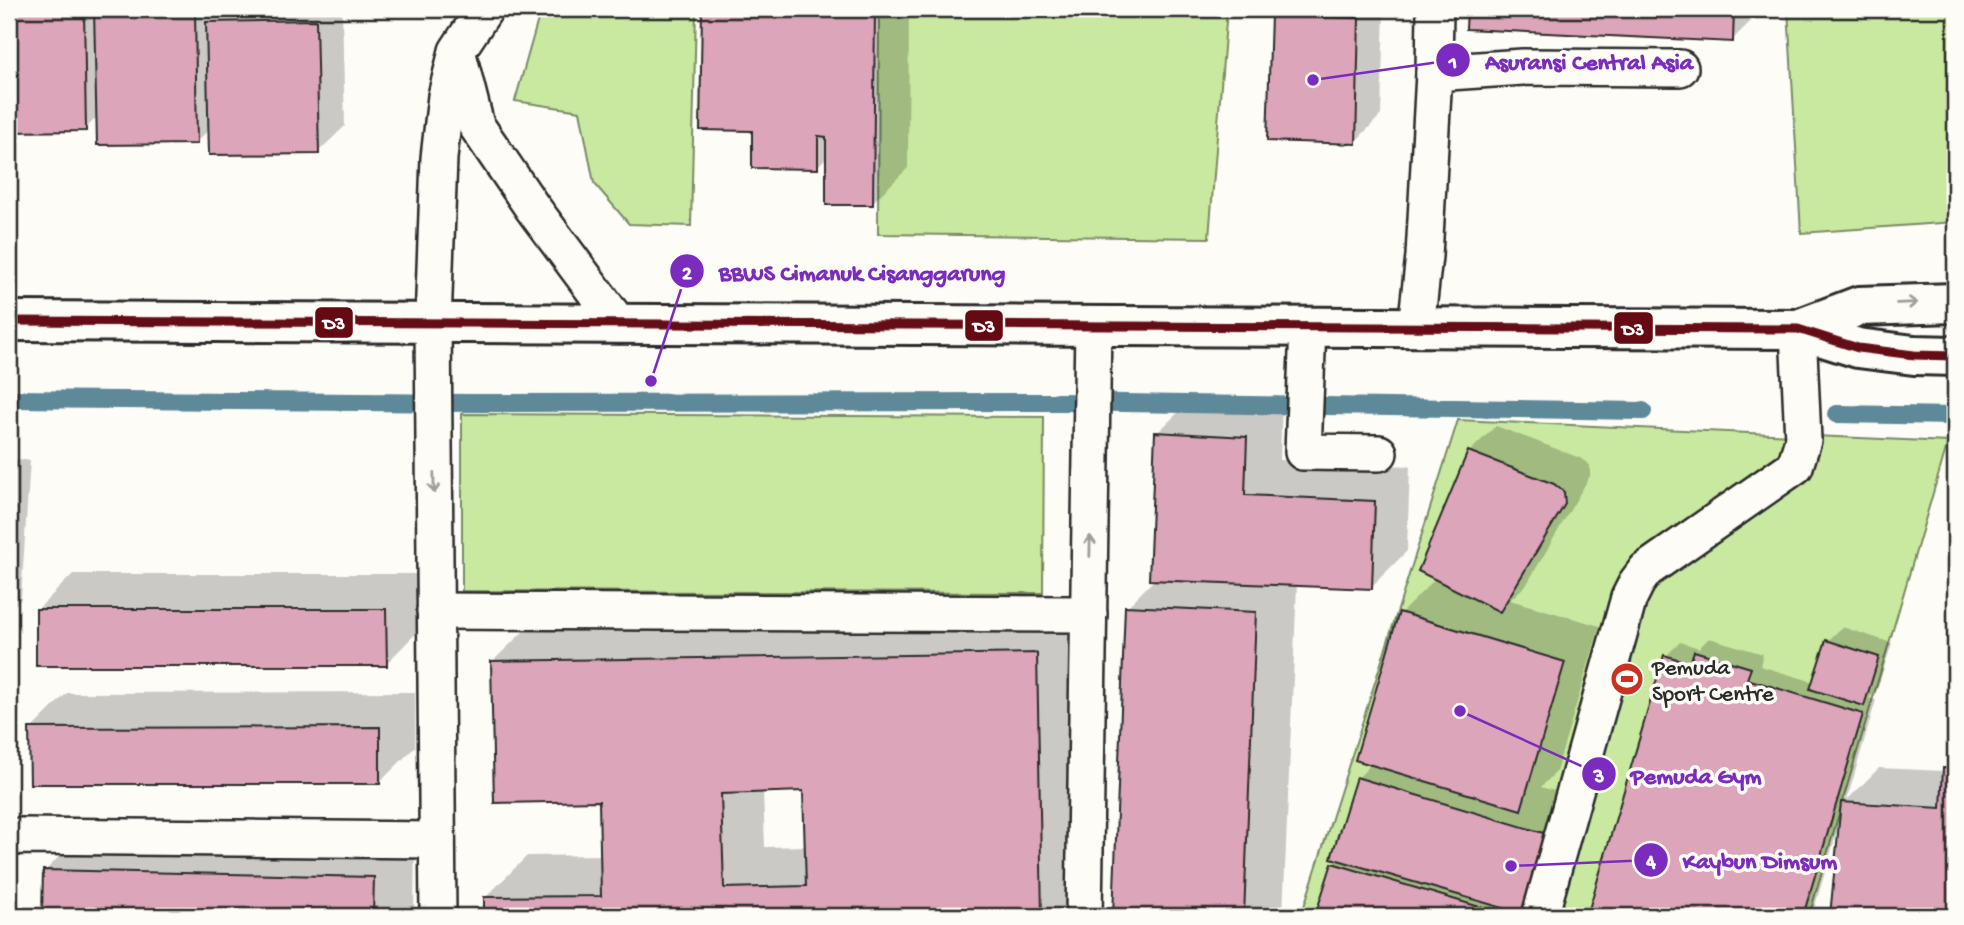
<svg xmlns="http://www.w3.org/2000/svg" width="1964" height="925" viewBox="0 0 1964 925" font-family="'Gochi Hand',sans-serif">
	<rect width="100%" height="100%" fill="#fdfcf7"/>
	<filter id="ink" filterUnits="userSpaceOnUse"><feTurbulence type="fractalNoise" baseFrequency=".0143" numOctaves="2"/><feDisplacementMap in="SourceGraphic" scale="14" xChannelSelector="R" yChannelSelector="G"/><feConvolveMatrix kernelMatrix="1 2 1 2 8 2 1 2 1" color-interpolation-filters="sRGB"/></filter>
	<g filter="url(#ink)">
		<!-- green -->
		<g fill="#c9e9a1" stroke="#7a8a66" stroke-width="2">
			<path d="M 541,9 L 696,9 L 691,226 L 629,224 L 594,183 L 580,111 L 515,101 Z"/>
			<path d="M 879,9 L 1227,9 L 1209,238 L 878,234 Z"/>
			<path d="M 1788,9 L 1955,9 L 1955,222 L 1801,233 Z"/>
			<path d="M 462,414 L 1044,417 L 1043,593 L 462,591 Z"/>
			<path d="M 1458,420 L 1948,442 L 1809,916 L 1301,916 Z"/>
		</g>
		<!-- shadow -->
		<g fill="#0003" fill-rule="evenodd">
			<path d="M 9,9 L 342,9 L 345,126 L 318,152 L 211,128 L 196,142 L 98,116 L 85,129 L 9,130 Z"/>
			<path d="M 704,9 L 909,9 L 908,168 L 872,203 L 828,156 L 817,167 L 754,129 L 702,129 Z"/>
			<path d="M 1280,9 L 1384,9 L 1381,115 L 1355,142 L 1272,16 Z"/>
			<path d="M 1468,9 L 1763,9 L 1732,40 L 1467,27 Z"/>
			<path d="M 1193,398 L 1282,402 L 1280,460 L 1410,466 L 1407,551 L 1371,587 L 1297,584 L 1283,916 L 1114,916 L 1127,607 L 1156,578 L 1157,433 Z"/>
			<path d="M 1496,426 L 1580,458 L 1590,465 L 1590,476 L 1527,584 L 1510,600 L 1600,626 L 1556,772 L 1541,787 L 1585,800 L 1536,916 L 1317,916 L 1333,864 L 1339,858 L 1358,778 L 1372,763 L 1401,613 L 1436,578 L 1469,452 Z"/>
			<path d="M 9,459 L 30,460 L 21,599 L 9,612 Z"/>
			<path d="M 73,574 L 421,574 L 421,628 L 386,664 L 38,609 Z"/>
			<path d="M 1078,612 L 1083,916 L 486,916 L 486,897 L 527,856 L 602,855 L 601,799 L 493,661 L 535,620 ZM 805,789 L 807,846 L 765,847 L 763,791 Z"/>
			<path d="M 1842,627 L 1892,643 L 1877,690 L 1869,698 L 1876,700 L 1847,800 L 1879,768 L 1944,771 L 1955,758 L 1955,916 L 1832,916 L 1841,826 L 1839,825 L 1812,916 L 1589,916 L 1666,656 L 1680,642 L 1699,648 L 1709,638 L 1763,654 L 1760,666 L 1814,682 L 1828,641 Z"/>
			<path d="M 415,692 L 415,747 L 380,782 L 31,729 L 67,693 Z"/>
			<path d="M 86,829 L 415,836 L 414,916 L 44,916 L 45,871 Z"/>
		</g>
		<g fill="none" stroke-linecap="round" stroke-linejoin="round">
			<!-- stream -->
			<g stroke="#5d8998" stroke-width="18">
				<path d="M 9,399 L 471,403 L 1062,402 L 1643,411"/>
				<path d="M 1836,414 L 1955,416"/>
			</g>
		</g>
		<!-- building -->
		<g fill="#dca5b9" stroke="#2b2b2b" stroke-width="2" fill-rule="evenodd">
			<path d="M 9,9 L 84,9 L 86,131 L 9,132 Z"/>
			<path d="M 94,9 L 195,9 L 197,144 L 97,145 Z"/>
			<path d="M 702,9 L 875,9 L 873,205 L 826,205 L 826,137 L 818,136 L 818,169 L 752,168 L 752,131 L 700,130 Z"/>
			<path d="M 1467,9 L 1734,9 L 1733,42 L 1466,29 Z"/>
			<path d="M 1271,15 L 1359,18 L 1356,144 L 1267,141 Z"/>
			<path d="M 316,20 L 319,154 L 209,155 L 206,22 Z"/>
			<path d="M 1155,432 L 1247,437 L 1245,495 L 1375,501 L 1372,589 L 1149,580 Z"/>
			<path d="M 1468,451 L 1554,484 L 1564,492 L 1565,504 L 1500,612 L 1418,571 Z"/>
			<path d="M 1125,606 L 1256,612 L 1244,916 L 1113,916 Z"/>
			<path d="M 36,609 L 386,609 L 387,666 L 36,666 Z"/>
			<path d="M 1399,612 L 1565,662 L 1521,810 L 1355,760 Z"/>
			<path d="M 1826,640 L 1879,657 L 1864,706 L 1810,689 Z"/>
			<path d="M 1694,651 L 1751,668 L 1747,679 L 1863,714 L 1803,916 L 1587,916 L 1664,655 L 1690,663 Z"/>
			<path d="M 1037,653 L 1042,916 L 484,916 L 484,897 L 601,896 L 599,801 L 494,803 L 491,661 ZM 803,791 L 806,886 L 724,888 L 721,794 Z"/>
			<path d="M 380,727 L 380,784 L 30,784 L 29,728 Z"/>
			<path d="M 1943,768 L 1955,769 L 1955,916 L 1830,916 L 1841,802 L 1941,808 Z"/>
			<path d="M 1356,777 L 1550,835 L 1527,915 L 1331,858 Z"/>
			<path d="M 1332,863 L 1510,916 L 1315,916 Z"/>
			<path d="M 43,870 L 374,877 L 373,916 L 42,916 Z"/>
		</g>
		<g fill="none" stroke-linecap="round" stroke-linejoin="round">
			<defs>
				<g id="service">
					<path d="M 458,54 L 476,125 L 532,207 L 619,324"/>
					<path d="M 1434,73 L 1435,9"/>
					<path d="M 1308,327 L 1303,452 L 1379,453"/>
					<path d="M 1416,327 L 1424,256 L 1434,73 L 1523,67 L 1680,68"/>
					<path d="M 435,611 L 1089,614"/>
					<path d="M 9,839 L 19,836 L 437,840"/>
					<path d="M 438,916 L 433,323 L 439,158 L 446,96 L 457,51 L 485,9"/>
					<path d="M 1084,916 L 1093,325"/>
					<path d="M 1540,916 L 1629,598 L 1637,582 L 1646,570 L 1795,466 L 1803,440 L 1798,329"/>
				</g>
				<g id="tertiary">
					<path d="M 9,321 L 1798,329 L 1858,348 L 1914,355 L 1955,356"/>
					<path d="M 1798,329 L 1859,306 L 1955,303"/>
				</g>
			</defs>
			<!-- service casing -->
			<use href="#service" stroke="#2b2b2b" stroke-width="40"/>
			<!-- tertiary casing -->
			<use href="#tertiary" stroke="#2b2b2b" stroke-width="44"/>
			<!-- service -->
			<use href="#service" stroke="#fdfcf7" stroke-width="35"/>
			<!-- tertiary -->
			<use href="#tertiary" stroke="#fdfcf7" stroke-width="38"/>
			<defs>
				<path id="bus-1" d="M 9,321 L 1798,329 L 1858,348 L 1914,355 L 1955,356"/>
			</defs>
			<!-- bus-1 casing -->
			<use href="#bus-1" stroke="#fdfcf7" stroke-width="14"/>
			<!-- bus-1 -->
			<use href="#bus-1" stroke="#650912" stroke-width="9"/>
		</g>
		<!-- one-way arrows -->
		<defs><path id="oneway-shaft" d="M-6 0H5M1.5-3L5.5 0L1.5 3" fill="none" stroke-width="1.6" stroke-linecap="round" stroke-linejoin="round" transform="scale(1.75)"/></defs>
		<g stroke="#9e9e9b">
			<use href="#oneway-shaft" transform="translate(1907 303) rotate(-2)"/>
			<use href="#oneway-shaft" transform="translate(434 483) rotate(89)"/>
			<use href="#oneway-shaft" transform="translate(1090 546) rotate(-89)"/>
		</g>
	</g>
	<!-- icons -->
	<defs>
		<symbol id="stadium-disc" viewBox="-11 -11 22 22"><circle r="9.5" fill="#c8321e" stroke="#fdfcf7"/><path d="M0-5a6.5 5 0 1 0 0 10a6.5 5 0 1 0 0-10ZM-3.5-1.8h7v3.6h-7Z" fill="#fff"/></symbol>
	</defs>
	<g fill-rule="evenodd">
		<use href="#stadium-disc" x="1608" y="660" width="38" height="38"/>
	</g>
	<g text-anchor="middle" stroke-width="7" stroke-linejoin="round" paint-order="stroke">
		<!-- poi labels -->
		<g font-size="23" fill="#2b2b2b" stroke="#fdfcf7" text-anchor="start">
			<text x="1652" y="674">Pemuda<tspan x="1652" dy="26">Sport Centre</tspan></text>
		</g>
	</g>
	<!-- callouts -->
	<path fill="none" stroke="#7b2cbf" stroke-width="2.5" d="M1313 80L1453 60M651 381L687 271M1460 711L1599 774M1511 866L1651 860"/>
	<g fill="#7b2cbf" stroke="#fdfcf7" stroke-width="2.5">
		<circle cx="1313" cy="80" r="7"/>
		<circle cx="651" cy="381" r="7"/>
		<circle cx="1460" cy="711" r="7"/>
		<circle cx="1511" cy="866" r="7"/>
		<circle cx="1453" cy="60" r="18"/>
		<circle cx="687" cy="271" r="18"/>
		<circle cx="1599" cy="774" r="18"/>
		<circle cx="1651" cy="860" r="18"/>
	</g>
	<g font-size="21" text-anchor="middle" font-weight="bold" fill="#fff">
		<text x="1453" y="68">1</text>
		<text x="687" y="279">2</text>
		<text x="1599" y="782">3</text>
		<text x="1651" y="867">4</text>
	</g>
	<g font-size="24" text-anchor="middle" font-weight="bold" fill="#7b2cbf" stroke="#fdfcf7" stroke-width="7" stroke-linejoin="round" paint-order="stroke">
		<text x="1589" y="69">Asuransi Central Asia</text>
		<text x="862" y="280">BBWS Cimanuk Cisanggarung</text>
		<text x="1696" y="783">Pemuda Gym</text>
		<text x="1760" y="868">Kaybun Dimsum</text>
	</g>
	<g stroke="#fdfcf7" stroke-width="2.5">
		<rect x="314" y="306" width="40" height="33" rx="7" fill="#650912"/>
		<rect x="964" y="309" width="40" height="33" rx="7" fill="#650912"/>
		<rect x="1613" y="311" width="41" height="34" rx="7" fill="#650912"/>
	</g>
	<g font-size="19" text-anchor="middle" font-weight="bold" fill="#fff">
		<text x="334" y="329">D3</text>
		<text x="984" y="332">D3</text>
		<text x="1633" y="335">D3</text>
	</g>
	<!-- margin -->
	<rect width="1964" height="925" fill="none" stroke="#fdfcf7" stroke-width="35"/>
	<rect x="18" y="18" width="1929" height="890" fill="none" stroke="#2b2b2b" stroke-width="2.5" filter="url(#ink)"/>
</svg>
